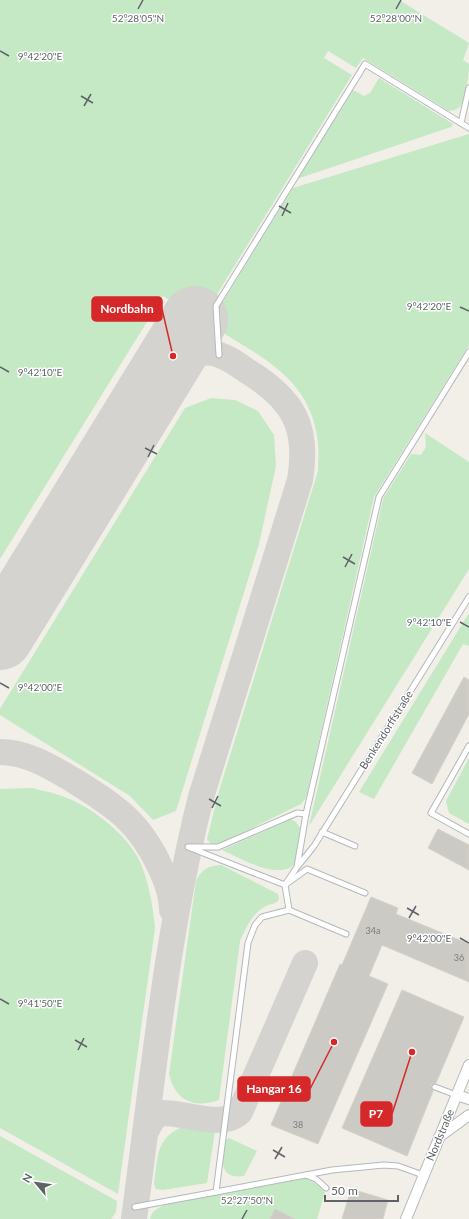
<svg xmlns="http://www.w3.org/2000/svg" width="469" height="1219" viewBox="0 0 469 1219" font-family="Lato,sans-serif">
	<rect width="100%" height="100%" fill="#f1efe8"/>
	<!-- green -->
	<g fill="#c5e8c5">
		<path d="M 0,0 L 399,0 L 469,43 L 463,60 L 469,64 C 469,74 466,97 461,105 C 458,110 454,110 449,111 L 363,58 L 356,68 L 328,51 L 324,58 L 352,75 L 211,304 L 215,327 L 163,296 L 0,559 Z"/>
		<path d="M 379,78 L 453,124 L 451,127 L 297,179 L 353,90 L 364,96 L 370,93 Z"/>
		<path d="M 469,134 L 469,345 L 374,497 L 306,798 L 301,804 L 219,844 L 211,844 L 207,839 L 219,791 L 318,471 C 318,462 319,452 318,443 C 312,383 269,361 223,333 L 219,308 L 293,188 Z"/>
		<path d="M 211,398 L 235,400 L 258,411 L 274,435 L 276,466 L 259,544 L 176,811 L 153,820 L 130,796 L 0,715 L 0,709 L 185,408 Z"/>
		<path d="M 425,433 L 469,462 L 469,569 L 309,826 L 383,499 L 411,454 L 421,455 L 426,447 Z"/>
		<path d="M 469,613 L 469,646 L 463,644 L 374,799 L 359,792 Z"/>
		<path d="M 469,758 L 469,824 L 449,813 L 446,801 Z"/>
		<path d="M 32,788 C 43,791 56,793 67,798 C 95,809 133,839 143,869 C 150,889 153,908 155,928 L 118,1194 L 0,1128 L 0,789 Z"/>
		<path d="M 291,819 L 296,822 L 300,828 L 295,864 C 278,881 240,858 222,850 Z"/>
		<path d="M 221,865 L 278,894 L 279,899 C 275,905 272,903 266,906 C 252,913 246,928 240,941 L 219,1100 C 193,1109 175,1100 169,1074 L 196,881 C 202,869 208,866 221,865 Z"/>
		<path d="M 182,1127 L 215,1131 L 207,1183 L 163,1190 L 156,1189 L 154,1184 C 158,1158 155,1139 182,1127 Z"/>
		<path d="M 0,1136 L 117,1201 L 116,1212 L 111,1219 L 0,1219 Z"/>
		<path d="M 229,1138 L 257,1151 L 244,1176 C 218,1180 222,1158 225,1140 Z"/>
		<path d="M 305,1178 L 315,1183 L 325,1192 L 317,1219 L 295,1219 L 275,1209 L 270,1219 L 150,1219 C 152,1210 158,1208 167,1204 Z"/>
	</g>
	<g fill="none" stroke-linecap="round" stroke-linejoin="round">
		<!-- taxiway -->
		<g stroke="#d4d3d0" stroke-width="26">
			<path d="M 0,752 C 27,752 51,767 73,780 C 115,806 140,822 161,869 C 167,882 172,896 172,910"/>
			<path d="M 145,1133 L 152,1120 L 160,1113 C 183,1111 222,1130 240,1112 L 305,963"/>
			<path d="M 134,1219 C 153,1078 166,936 201,797 L 300,480 C 309,426 293,399 247,371 C 237,364 225,355 212,353 C 199,351 185,354 173,356"/>
		</g>
		<!-- runway -->
		<path stroke="#d4d3d0" stroke-width="66" d="M 0,637 L 195,319"/>
	</g>
	<!-- building -->
	<g fill="#cccac5" stroke="#d6d1c6">
		<path d="M 464,677 L 469,680 L 469,714 L 432,784 L 412,773 Z"/>
		<path d="M 438,829 L 469,845 L 469,870 L 428,848 Z"/>
		<path d="M 371,897 L 398,908 L 396,914 L 469,944 L 469,982 L 382,945 L 369,976 L 388,984 L 318,1144 L 271,1125 L 340,964 L 342,965 Z"/>
		<path d="M 402,990 L 464,1017 L 436,1083 L 431,1085 L 433,1091 L 407,1156 L 342,1128 Z"/>
		<path d="M 351,1189 L 388,1200 L 383,1219 L 342,1219 Z"/>
		<path d="M 275,1209 L 295,1219 L 270,1219 Z"/>
	</g>
	<g fill="none" stroke-linecap="round" stroke-linejoin="round">
		<defs>
			<g id="lane">
				<path d="M 461,123 L 469,88"/>
				<path d="M 219,355 L 216,306 L 365,64 L 469,128"/>
				<path d="M 469,746 L 431,813 L 469,834"/>
				<path d="M 306,814 L 297,813 L 218,847 L 188,847 L 285,885 L 307,869 L 365,893"/>
				<path d="M 322,832 L 355,846"/>
				<path d="M 298,866 L 314,846 L 469,597"/>
				<path d="M 289,910 L 346,934"/>
				<path d="M 435,1087 L 456,1095"/>
				<path d="M 306,1175 L 316,1179 L 326,1188"/>
				<path d="M 423,1175 L 398,1166 L 384,1165 L 332,1170 L 216,1192 L 248,943 L 255,925 L 262,917 L 289,910 L 285,885 L 297,867 L 306,814 L 379,497 L 469,352"/>
				<path d="M 135,1207 L 216,1192"/>
			</g>
			<g id="street">
				<path d="M 456,1095 L 469,1099"/>
				<path d="M 439,1137 L 469,1115"/>
				<path d="M 406,1219 L 469,1065"/>
			</g>
		</defs>
		<!-- lane casing -->
		<use href="#lane" stroke="#b5b8bc" stroke-width="7"/>
		<!-- street casing -->
		<use href="#street" stroke="#b5b8bc" stroke-width="12"/>
		<!-- lane -->
		<use href="#lane" stroke="#fff" stroke-width="5"/>
		<!-- street -->
		<use href="#street" stroke="#fff" stroke-width="10"/>
	</g>
	<!-- ticks -->
	<path fill="none" stroke="#5f6368" stroke-width="1.5" d="M 138,9 L 143,0M 396,9 L 401,0M 0,51 L 9,56M 81,96 L 93,103M 84,106 L 91,94M 279,206 L 291,213M 282,216 L 288,203M 460,307 L 469,311M 0,367 L 9,372M 145,448 L 157,454M 148,457 L 154,445M 343,557 L 355,564M 345,567 L 352,554M 460,622 L 469,627M 0,683 L 9,688M 209,799 L 221,806M 212,808 L 218,796M 407,908 L 419,915M 409,918 L 416,906M 460,938 L 469,943M 0,999 L 9,1004M 75,1040 L 87,1047M 78,1050 L 84,1038M 273,1150 L 285,1157M 275,1159 L 282,1147M 242,1219 L 247,1210"/>
	<g text-anchor="middle" stroke-width="3" stroke-linejoin="round" paint-order="stroke">
		<!-- number labels -->
		<g font-size="9" fill="#7a7d7f">
			<text x="373" y="934">34a</text>
			<text x="459" y="961">36</text>
			<text x="298" y="1128">38</text>
		</g>
		<!-- street labels -->
		<g font-size="11" fill="#5f6368" stroke="#fff">
			<text transform="translate(386 730) rotate(-58)" y="4">Benkendorffstraße</text>
			<text transform="translate(440 1135) rotate(-67)" y="4">Nordstraße</text>
		</g>
	</g>
	<g font-size="10" text-anchor="middle" fill="#5f6368" stroke="#fff" stroke-width="3" stroke-linejoin="round" paint-order="stroke">
		<text x="138" y="22">52°28'05"N</text>
		<text x="396" y="22">52°28'00"N</text>
		<text x="40" y="60">9°42'20"E</text>
		<text x="429" y="310">9°42'20"E</text>
		<text x="40" y="376">9°42'10"E</text>
		<text x="429" y="626">9°42'10"E</text>
		<text x="40" y="691">9°42'00"E</text>
		<text x="429" y="942">9°42'00"E</text>
		<text x="40" y="1007">9°41'50"E</text>
		<text x="247" y="1204">52°27'50"N</text>
	</g>
	<!-- callouts -->
	<path fill="none" stroke="#d62828" stroke-width="1.5" d="M173 356L162 309M334 1042L310 1089M412 1052L392 1114"/>
	<g fill="#d62828" stroke="#fff" stroke-width="1.5">
		<circle cx="173" cy="356" r="4"/>
		<circle cx="334" cy="1042" r="4"/>
		<circle cx="412" cy="1052" r="4"/>
	</g>
	<g fill="#d62828" stroke="#d62828" stroke-width="1.5">
		<rect x="92" y="297" width="70" height="24" rx="4"/>
		<rect x="238" y="1077" width="72" height="24" rx="4"/>
		<rect x="361" y="1102" width="31" height="24" rx="4"/>
	</g>
	<g font-size="12" text-anchor="middle" font-weight="bold" fill="#fff">
		<text x="127" y="313">Nordbahn</text>
		<text x="274" y="1093">Hangar 16</text>
		<text x="376" y="1118">P7</text>
	</g>
	<!-- north arrow -->
	<g transform="translate(36 1183) rotate(299)" stroke="#ffffff" stroke-width="3" paint-order="stroke">
	<path d="M0-3L7 15L0 10L-7 15Z" fill="#5f6368"/>
	<text y="-6" font-size="11" font-weight="bold" text-anchor="middle" fill="#5f6368">N</text>
	</g>
	<!-- scale -->
	<path d="M325 1195v6h73v-6" fill="none" stroke="#5f6368" stroke-width="2"/>
	<text x="331" y="1195" font-size="12" fill="#5f6368" stroke="#ffffff" stroke-width="3" paint-order="stroke">50 m</text>
</svg>
